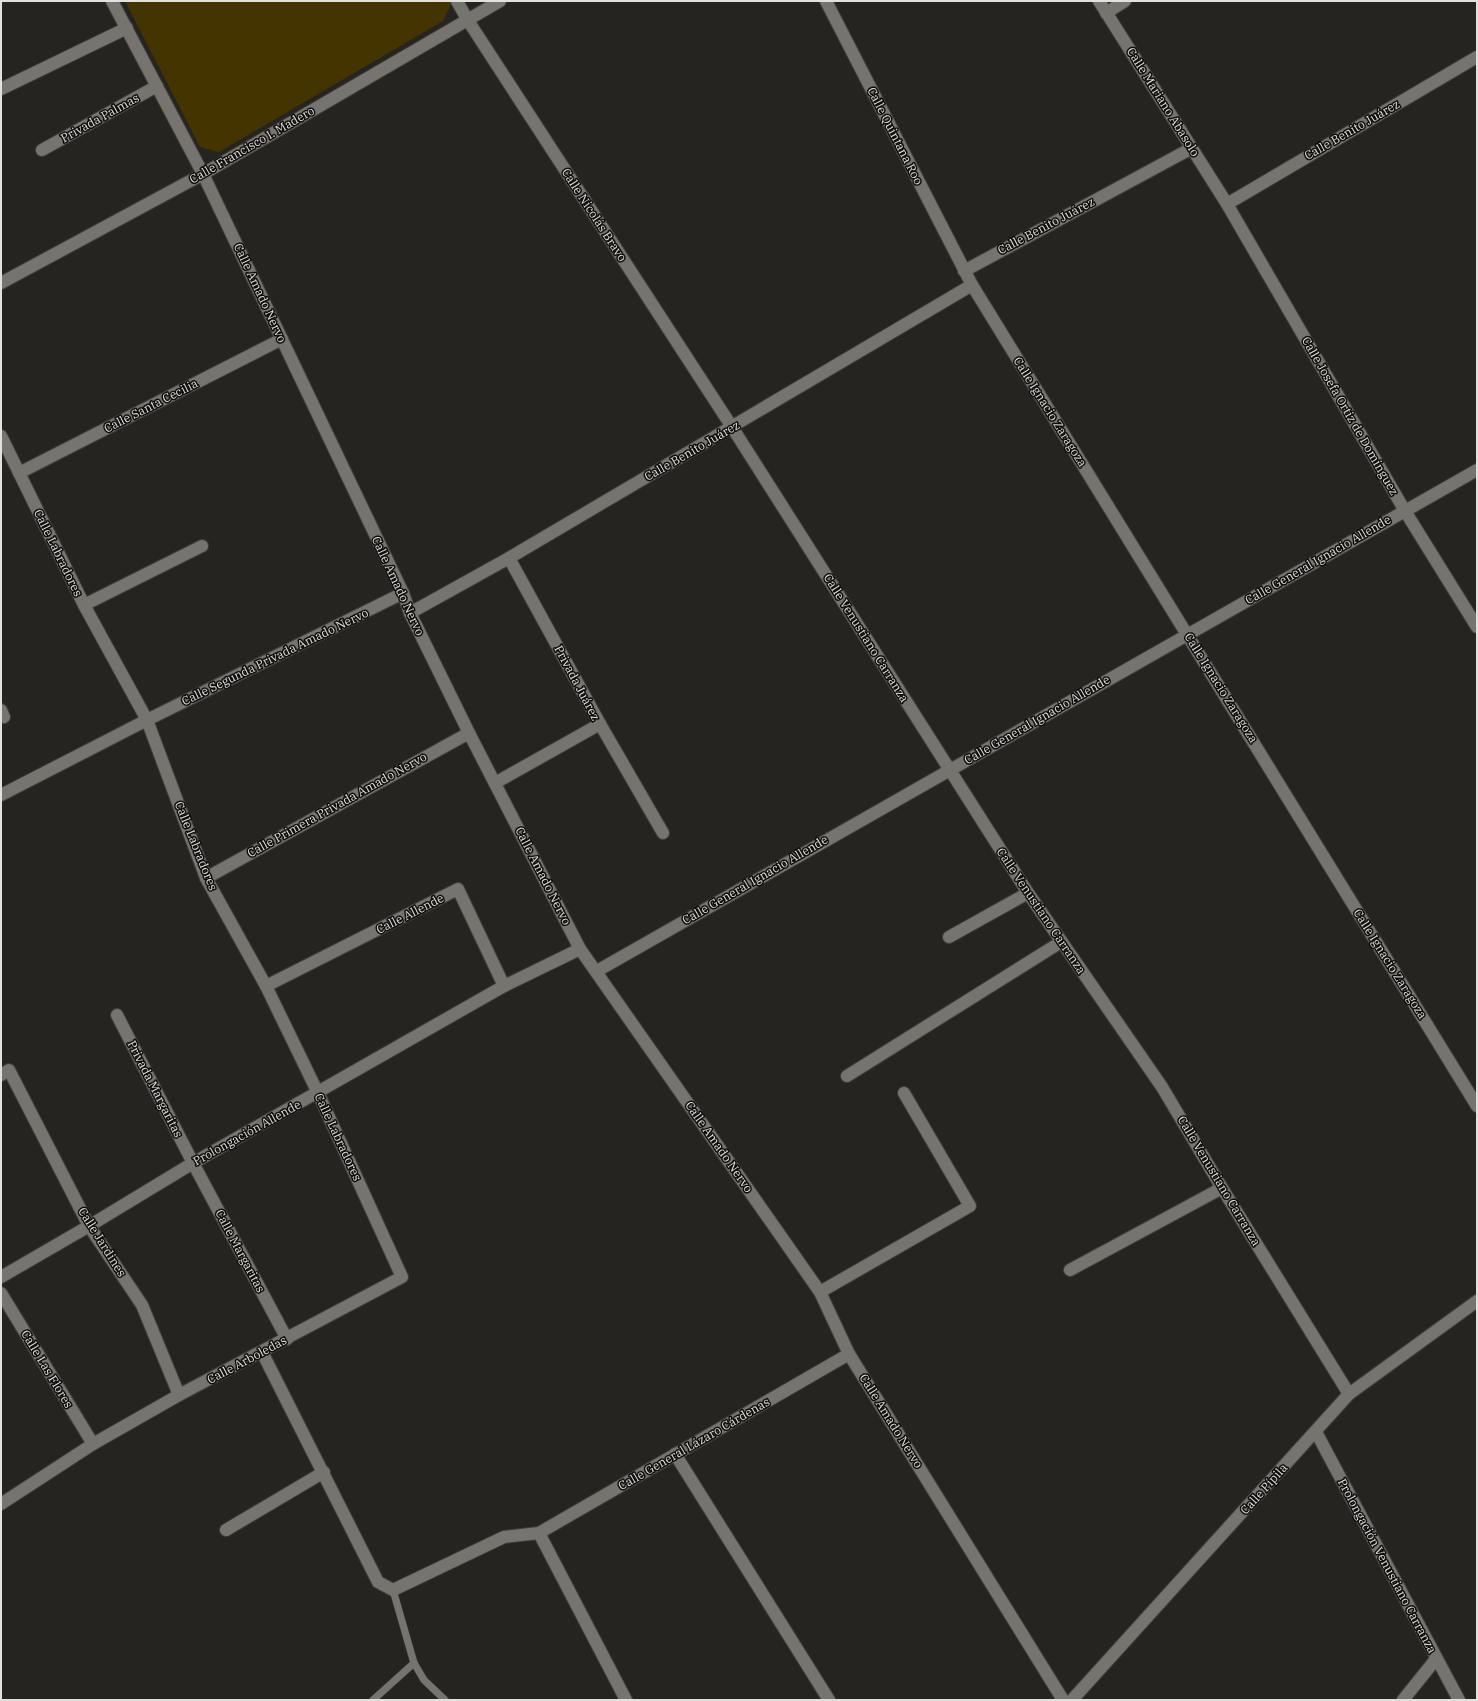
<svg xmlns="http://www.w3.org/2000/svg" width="1478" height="1701" viewBox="0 0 1478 1701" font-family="'IBM Plex Serif',serif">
	<rect width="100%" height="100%" fill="#262420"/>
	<!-- grass -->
	<path fill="#443500" d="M 125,1 L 450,1 L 451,4 L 443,21 L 219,152 L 200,147 Z"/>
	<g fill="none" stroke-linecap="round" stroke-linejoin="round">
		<defs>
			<g id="lane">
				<path d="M 393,1590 L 414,1663 L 424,1680 L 445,1700"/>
				<path d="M 373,1700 L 414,1663"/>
			</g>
			<g id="street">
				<path d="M 457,1 L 467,19 L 732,427 L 1028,893 L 1162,1087 L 1222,1188 L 1349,1394"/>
				<path d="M 826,1 L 972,285 L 1477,1106"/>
				<path d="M 1099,1 L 1227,204 L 1405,511 L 1477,627"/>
				<path d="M 1106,13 L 1125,1"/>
				<path d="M 1,89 L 127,28"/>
				<path d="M 42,150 L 157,86"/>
				<path d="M 1227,204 L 1477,57"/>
				<path d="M 964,271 L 1192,148"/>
				<path d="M 1,283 L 203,174 L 500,1"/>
				<path d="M 1,436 L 84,605 L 147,720 L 206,878 L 266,986 L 318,1093 L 402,1277 L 179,1395 L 93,1444 L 1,1504"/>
				<path d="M 19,473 L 282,339"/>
				<path d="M 509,558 L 600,724 L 663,833"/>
				<path d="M 84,605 L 202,546"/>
				<path d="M 410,613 L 509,558 L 972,285"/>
				<path d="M 1,710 L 4,717"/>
				<path d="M 495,783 L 600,724"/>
				<path d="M 1,795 L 147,720 L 403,593"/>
				<path d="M 206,878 L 469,733"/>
				<path d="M 949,937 L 1028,893"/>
				<path d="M 597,971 L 1477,470"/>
				<path d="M 266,986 L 458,889 L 504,986"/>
				<path d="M 117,1015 L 193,1163 L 287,1339"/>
				<path d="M 1,1075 L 9,1070 L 89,1226 L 142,1305 L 179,1395"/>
				<path d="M 847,1076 L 1061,942"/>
				<path d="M 1070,1270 L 1222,1188"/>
				<path d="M 1,1277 L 89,1226 L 193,1163 L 504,986 L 580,949"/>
				<path d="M 820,1292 L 970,1206 L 904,1093"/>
				<path d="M 1,1293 L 93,1444"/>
				<path d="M 262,1352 L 378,1582 L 393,1590 L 504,1537 L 539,1533 L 849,1354"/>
				<path d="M 1316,1432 L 1459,1700"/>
				<path d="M 675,1454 L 829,1700"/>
				<path d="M 226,1530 L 324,1472"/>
				<path d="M 539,1533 L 626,1700"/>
				<path d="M 1072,1700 L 1349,1394 L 1477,1301"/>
				<path d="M 1403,1700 L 1436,1659"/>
			</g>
			<path id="secondary" d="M 112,1 L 203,174 L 403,593 L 410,613 L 469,733 L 580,949 L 820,1292 L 849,1354 L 1063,1700"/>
		</defs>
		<!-- lane casing -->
		<use href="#lane" stroke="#42403c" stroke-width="8"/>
		<!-- street casing -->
		<use href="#street" stroke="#42403c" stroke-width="14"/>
		<!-- secondary casing -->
		<use href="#secondary" stroke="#42403c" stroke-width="14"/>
		<!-- lane -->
		<use href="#lane" stroke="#75746f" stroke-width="7"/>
		<!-- street -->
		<use href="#street" stroke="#75746f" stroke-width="12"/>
		<!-- secondary -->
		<use href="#secondary" stroke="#75746f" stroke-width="12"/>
	</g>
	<g text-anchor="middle" stroke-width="3" stroke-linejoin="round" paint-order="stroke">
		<!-- street labels -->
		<g font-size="12" fill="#e2e1de" stroke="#0e0d0b">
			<text transform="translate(1163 102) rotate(58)" y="4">Calle Mariano Abasolo</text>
			<text transform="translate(100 118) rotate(-29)" y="4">Privada Palmas</text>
			<text transform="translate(1352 130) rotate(-30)" y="4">Calle Benito Juárez</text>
			<text transform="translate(895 136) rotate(63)" y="4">Calle Quintana Roo</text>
			<text transform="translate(252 145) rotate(-30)" y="4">Calle Francisco I. Madero</text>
			<text transform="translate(594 215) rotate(57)" y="4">Calle Nicolás Bravo</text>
			<text transform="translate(1046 226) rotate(-28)" y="4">Calle Benito Juárez</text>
			<text transform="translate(260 293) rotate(65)" y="4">Calle Amado Nervo</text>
			<text transform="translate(151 406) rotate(-27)" y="4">Calle Santa Cecilia</text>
			<text transform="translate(1050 412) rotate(58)" y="4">Calle Ignacio Zaragoza</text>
			<text transform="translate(1350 416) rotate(60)" y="4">Calle Josefa Ortiz de Domínguez</text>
			<text transform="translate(692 451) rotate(-30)" y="4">Calle Benito Juárez</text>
			<text transform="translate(58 553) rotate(64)" y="4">Calle Labradores</text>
			<text transform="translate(1318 560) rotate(-30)" y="4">Calle General Ignacio Allende</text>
			<text transform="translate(398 586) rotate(65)" y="4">Calle Amado Nervo</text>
			<text transform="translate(866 638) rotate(58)" y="4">Calle Venustiano Carranza</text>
			<text transform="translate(275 657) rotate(-26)" y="4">Calle Segunda Privada Amado Nervo</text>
			<text transform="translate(577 683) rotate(62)" y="4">Privada Juárez</text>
			<text transform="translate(1221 688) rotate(58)" y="4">Calle Ignacio Zaragoza</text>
			<text transform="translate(1037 720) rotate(-30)" y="4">Calle General Ignacio Allende</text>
			<text transform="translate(337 805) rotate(-29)" y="4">Calle Primera Privada Amado Nervo</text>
			<text transform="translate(196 846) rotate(68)" y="4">Calle Labradores</text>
			<text transform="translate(543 876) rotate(63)" y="4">Calle Amado Nervo</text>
			<text transform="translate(755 880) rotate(-30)" y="4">Calle General Ignacio Allende</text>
			<text transform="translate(1041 911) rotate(56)" y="4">Calle Venustiano Carranza</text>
			<text transform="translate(410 914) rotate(-27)" y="4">Calle Allende</text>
			<text transform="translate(1390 964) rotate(58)" y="4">Calle Ignacio Zaragoza</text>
			<text transform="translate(155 1089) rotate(63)" y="4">Privada Margaritas</text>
			<text transform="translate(247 1133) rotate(-29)" y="4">Prolongación Allende</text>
			<text transform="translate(338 1137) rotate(65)" y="4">Calle Labradores</text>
			<text transform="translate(719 1147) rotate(55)" y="4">Calle Amado Nervo</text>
			<text transform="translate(1219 1181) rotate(59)" y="4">Calle Venustiano Carranza</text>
			<text transform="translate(102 1242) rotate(58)" y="4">Calle Jardines</text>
			<text transform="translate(240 1251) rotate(62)" y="4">Calle Margaritas</text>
			<text transform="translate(247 1360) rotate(-28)" y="4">Calle Arboledas</text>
			<text transform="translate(47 1369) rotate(59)" y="4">Calle Las Flores</text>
			<text transform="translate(891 1421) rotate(58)" y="4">Calle Amado Nervo</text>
			<text transform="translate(694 1444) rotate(-30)" y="4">Calle General Lázaro Cárdenas</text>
			<text transform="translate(1264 1489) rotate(-48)" y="4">Calle Pípila</text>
			<text transform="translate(1387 1566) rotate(62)" y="4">Prolongación Venustiano Carranza</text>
		</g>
	</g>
	<!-- border -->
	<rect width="1478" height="1701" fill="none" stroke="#e2e1de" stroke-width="4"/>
</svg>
